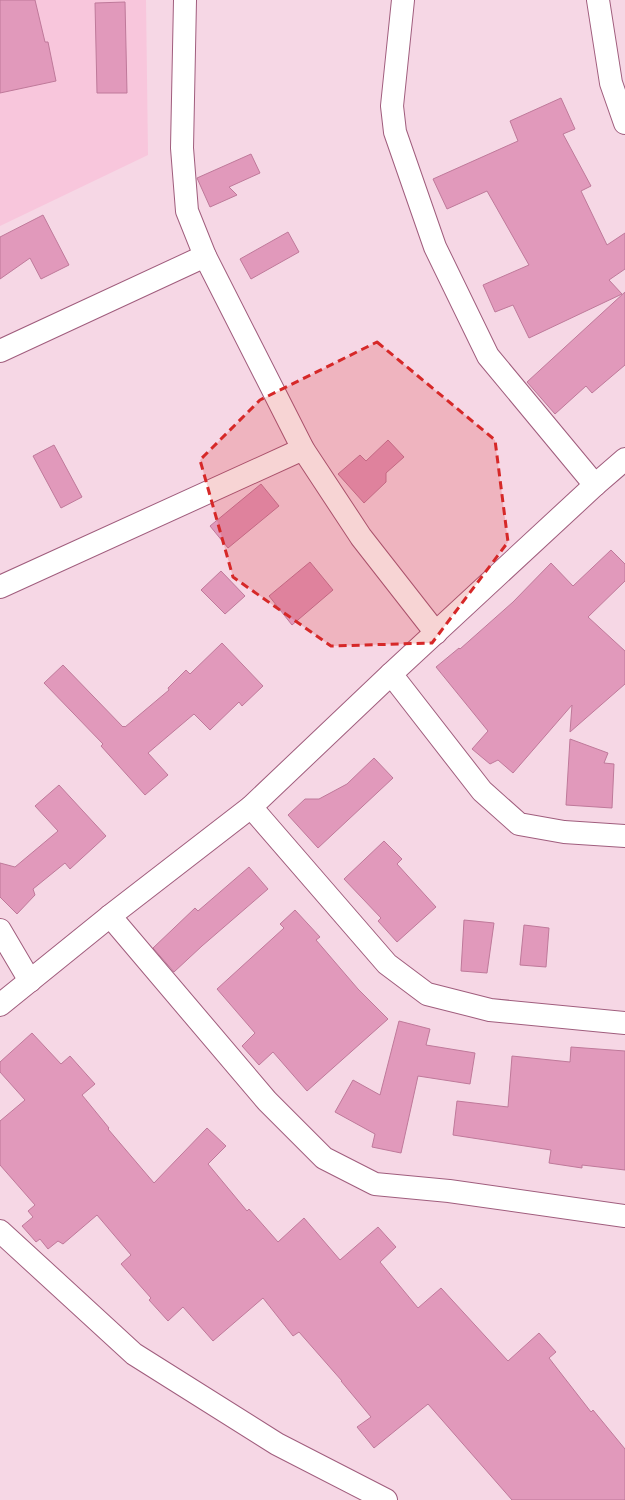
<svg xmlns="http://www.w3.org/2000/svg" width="625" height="1500" viewBox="0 0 625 1500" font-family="Raleway,sans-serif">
	<rect width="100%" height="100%" fill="#f6d7e5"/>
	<!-- built -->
	<path fill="#f8c6dc" d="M 0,0 L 146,0 L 148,155 L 0,226 Z"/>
	<!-- building -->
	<g fill="#e199bb" stroke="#bf799a">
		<path d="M 0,0 L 35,0 L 45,42 L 48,42 L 56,81 L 0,93 Z"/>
		<path d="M 125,2 L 127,93 L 97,93 L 95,3 Z"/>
		<path d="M 561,98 L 575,129 L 563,134 L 591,186 L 581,191 L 607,245 L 625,233 L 625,269 L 609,280 L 622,294 L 529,338 L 513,305 L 495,312 L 483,285 L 529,265 L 487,191 L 447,209 L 433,179 L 518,141 L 510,121 Z"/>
		<path d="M 251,154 L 260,173 L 229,187 L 237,195 L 210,207 L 197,178 Z"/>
		<path d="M 43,215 L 69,265 L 41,279 L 30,258 L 0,279 L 0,237 Z"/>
		<path d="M 288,232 L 299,252 L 251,279 L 240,259 Z"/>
		<path d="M 625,292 L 625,365 L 592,393 L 586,386 L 555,414 L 527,382 Z"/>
		<path d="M 388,440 L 404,457 L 386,473 L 386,482 L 364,503 L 338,474 L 360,455 L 366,461 Z"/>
		<path d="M 54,445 L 82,497 L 61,508 L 33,456 Z"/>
		<path d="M 261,484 L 279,506 L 228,548 L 210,526 Z"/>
		<path d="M 611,550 L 625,564 L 625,581 L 588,617 L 625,651 L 625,684 L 570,732 L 572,705 L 513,773 L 498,760 L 490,764 L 472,749 L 488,731 L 436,667 L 459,648 L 460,649 L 513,602 L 551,563 L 573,586 Z"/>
		<path d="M 310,562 L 333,590 L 292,625 L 269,596 Z"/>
		<path d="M 221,571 L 245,596 L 225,614 L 201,590 Z"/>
		<path d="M 222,643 L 263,686 L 242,706 L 239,702 L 210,730 L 194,714 L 148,753 L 168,775 L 145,795 L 101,746 L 103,744 L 44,683 L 63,665 L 123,727 L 124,726 L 125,727 L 169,690 L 168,688 L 186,670 L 190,674 Z"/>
		<path d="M 570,739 L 608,753 L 604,763 L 614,764 L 612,808 L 566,805 Z"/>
		<path d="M 374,758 L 393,778 L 318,848 L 288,815 L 305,799 L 319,799 L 347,784 Z"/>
		<path d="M 59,785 L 106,836 L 70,869 L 65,863 L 33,889 L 35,895 L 17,914 L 0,897 L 0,863 L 15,867 L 58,831 L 35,806 Z"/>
		<path d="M 384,841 L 402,859 L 397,864 L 436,907 L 397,942 L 378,921 L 381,918 L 344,879 Z"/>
		<path d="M 249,867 L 268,889 L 202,946 L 174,972 L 153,948 L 195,908 L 198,911 Z"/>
		<path d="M 295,910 L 320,937 L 316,940 L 358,989 L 388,1019 L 307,1091 L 273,1052 L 259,1065 L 242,1046 L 255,1033 L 217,989 L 284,928 L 280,924 Z"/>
		<path d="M 464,920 L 494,923 L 487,973 L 461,971 Z"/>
		<path d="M 524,925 L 549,928 L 546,967 L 520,965 Z"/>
		<path d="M 399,1021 L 430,1029 L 426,1045 L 475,1053 L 470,1084 L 418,1076 L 401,1153 L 372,1147 L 375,1134 L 335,1112 L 353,1080 L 380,1095 Z"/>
		<path d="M 32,1033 L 61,1064 L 70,1056 L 95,1084 L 82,1095 L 109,1128 L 108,1129 L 154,1183 L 207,1128 L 226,1146 L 208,1164 L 247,1211 L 249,1209 L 278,1242 L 304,1218 L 340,1260 L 378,1227 L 396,1247 L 380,1262 L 418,1308 L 441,1288 L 508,1361 L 539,1333 L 556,1352 L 549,1358 L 591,1412 L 593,1410 L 625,1449 L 625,1500 L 512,1500 L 428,1404 L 374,1448 L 357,1427 L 371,1417 L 341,1381 L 342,1381 L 299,1332 L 293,1336 L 263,1298 L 213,1341 L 183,1307 L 168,1321 L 149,1300 L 151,1298 L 121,1264 L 131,1255 L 97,1215 L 63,1244 L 58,1241 L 48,1249 L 40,1239 L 36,1242 L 22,1226 L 33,1217 L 28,1211 L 35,1205 L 0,1165 L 0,1121 L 25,1100 L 0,1072 L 0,1062 Z"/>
		<path d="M 571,1047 L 625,1051 L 625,1170 L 582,1165 L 582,1168 L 549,1163 L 551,1150 L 453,1135 L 457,1101 L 508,1107 L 512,1056 L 570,1062 Z"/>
	</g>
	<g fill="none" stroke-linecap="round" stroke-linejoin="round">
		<defs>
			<g id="minor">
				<path d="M 185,0 L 182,148 L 187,211 L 205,256 L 303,449 L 361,537 L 436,633"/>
				<path d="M 403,0 L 392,106 L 395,132 L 435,247 L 488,356 L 595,485"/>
				<path d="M 598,0 L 611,83 L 625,123"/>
				<path d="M 0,351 L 205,256"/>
				<path d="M 0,587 L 303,449"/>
				<path d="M 391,674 L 482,791 L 519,824 L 564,832 L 625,836"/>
				<path d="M 251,807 L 387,964 L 427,994 L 490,1010 L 625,1023"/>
				<path d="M 110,916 L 267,1101 L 324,1158 L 375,1184 L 449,1191 L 625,1216"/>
				<path d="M 0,930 L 30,981"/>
				<path d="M 0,1005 L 110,916 L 251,807 L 391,674 L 595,485 L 625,459"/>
				<path d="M 0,1231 L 134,1354 L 277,1444 L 386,1500"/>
			</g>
		</defs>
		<!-- minor casing -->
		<use href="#minor" stroke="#a05d7d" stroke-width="24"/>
		<!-- minor -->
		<use href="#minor" stroke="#fff" stroke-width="22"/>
	</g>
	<!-- marked area -->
	<path fill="#d62828" fill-opacity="0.2" stroke="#d62828" stroke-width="3" stroke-dasharray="8 5" stroke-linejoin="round" d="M 377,342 L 495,440 L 508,542 L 432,643 L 331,646 L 233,577 L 200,460 L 260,400 Z"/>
</svg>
